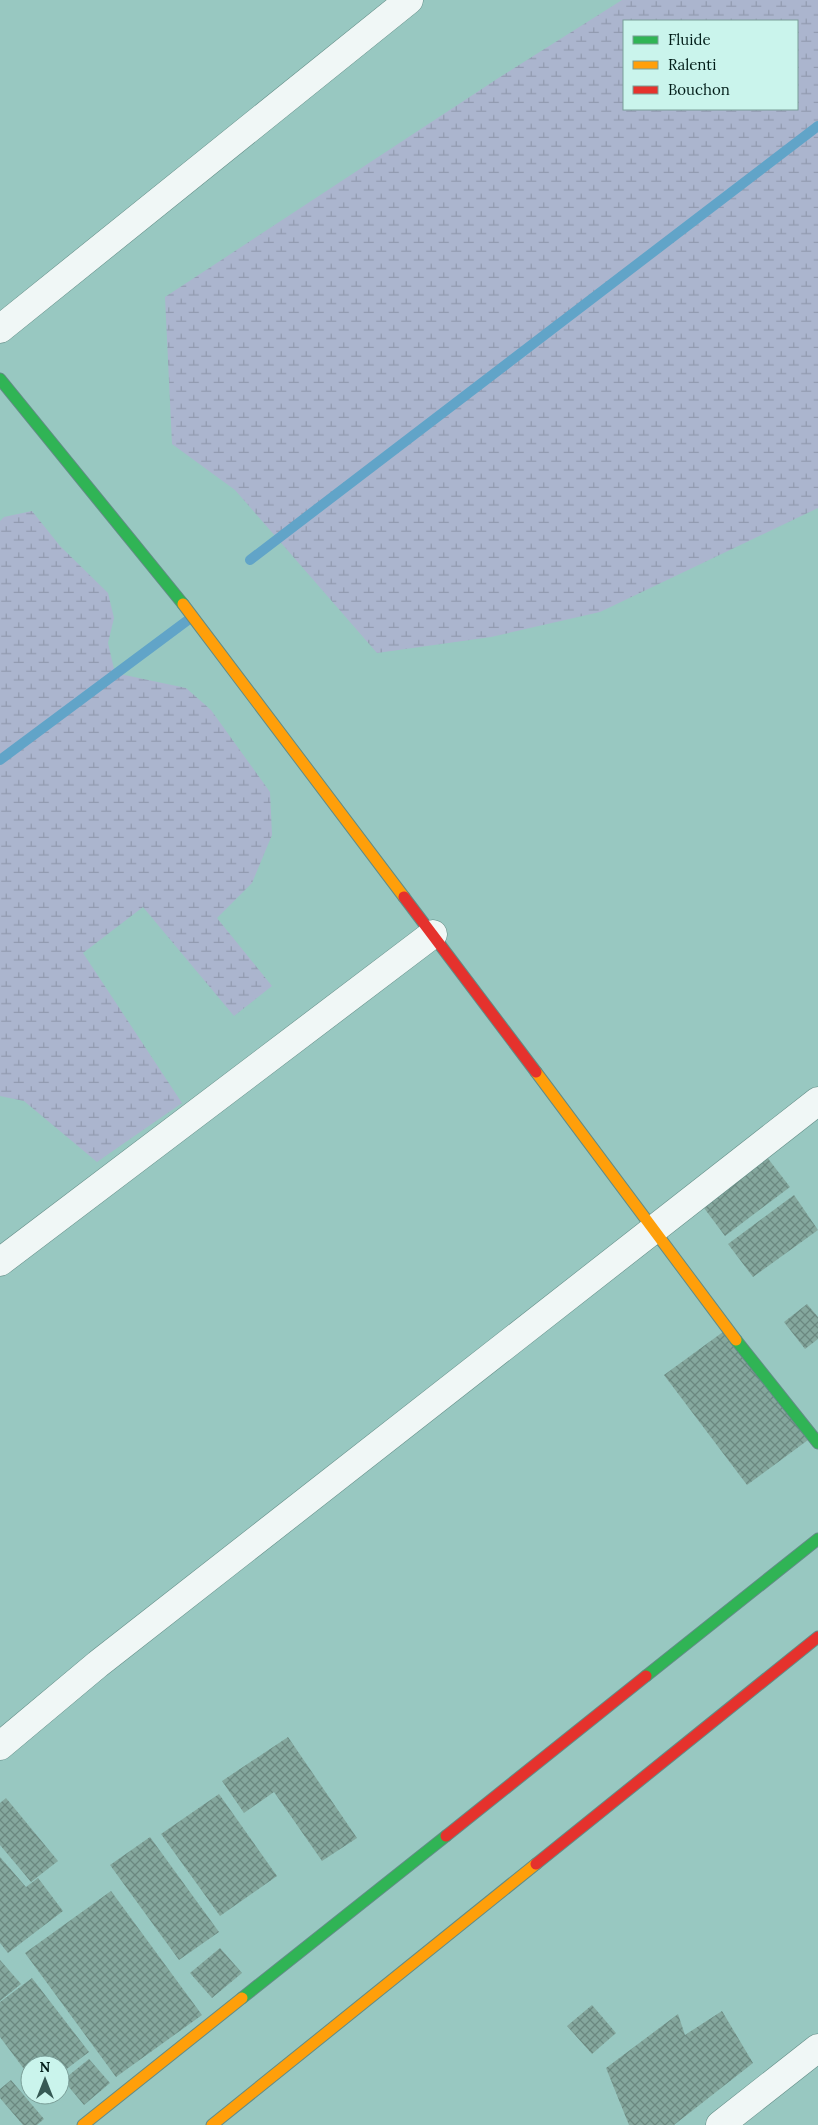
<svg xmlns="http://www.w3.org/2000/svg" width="818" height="2125" viewBox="0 0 818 2125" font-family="Lora,serif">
	<defs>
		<pattern id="wetland-marsh" width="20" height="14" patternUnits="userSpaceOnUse" patternTransform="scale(1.25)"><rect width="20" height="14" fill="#abb5ce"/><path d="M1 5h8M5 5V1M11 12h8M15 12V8" fill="none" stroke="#929bb0"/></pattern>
		<pattern id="building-cross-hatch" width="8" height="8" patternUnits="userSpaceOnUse" patternTransform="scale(1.25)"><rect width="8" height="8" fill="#85a89e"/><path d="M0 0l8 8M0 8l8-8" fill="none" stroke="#6b8880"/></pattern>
	</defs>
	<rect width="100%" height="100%" fill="#98c8c1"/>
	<!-- wetland -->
	<g fill="url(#wetland-marsh)" fill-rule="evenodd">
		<path d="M 622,0 L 818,0 L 818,508 L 600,612 L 491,637 L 377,653 L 235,490 L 172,444 L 165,297 L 500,77 ZM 624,21 L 797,21 L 797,109 L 624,109 Z"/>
		<path d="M 32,511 L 60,546 L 108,593 L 114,618 L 108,643 L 115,673 L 186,688 L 211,710 L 270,792 L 272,835 L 252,883 L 217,918 L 272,986 L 234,1016 L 143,907 L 83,953 L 182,1103 L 97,1162 L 24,1101 L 0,1096 L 0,521 L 4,517 Z"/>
	</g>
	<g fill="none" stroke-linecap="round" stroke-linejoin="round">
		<!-- stream -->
		<g stroke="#61a4c8" stroke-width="10">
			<path d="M 250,560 L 818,126"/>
			<path d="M 0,760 L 188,620"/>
		</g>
	</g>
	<!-- building -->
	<g fill="url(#building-cross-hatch)">
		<path d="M 766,1156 L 790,1187 L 725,1236 L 701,1204 Z"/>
		<path d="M 794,1195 L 818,1230 L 753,1277 L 728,1244 Z"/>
		<path d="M 807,1304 L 818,1317 L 818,1339 L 805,1349 L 784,1322 Z"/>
		<path d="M 727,1329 L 808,1440 L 747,1485 L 664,1375 Z"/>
		<path d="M 288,1737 L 357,1838 L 322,1861 L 274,1792 L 244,1813 L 222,1781 Z"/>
		<path d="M 219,1794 L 277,1876 L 220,1916 L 161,1834 Z"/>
		<path d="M 6,1798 L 58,1861 L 31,1882 L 0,1845 L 0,1803 Z"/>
		<path d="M 150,1837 L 219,1932 L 179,1960 L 110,1865 Z"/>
		<path d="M 0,1857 L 26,1887 L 38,1878 L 63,1911 L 8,1953 L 0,1943 Z"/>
		<path d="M 111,1891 L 202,2015 L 116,2077 L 25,1953 Z"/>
		<path d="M 220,1948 L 242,1973 L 212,1998 L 190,1973 Z"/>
		<path d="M 0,1960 L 21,1984 L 0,2001 Z"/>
		<path d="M 32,1978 L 89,2052 L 60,2074 L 60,2065 L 30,2065 L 30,2077 L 0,2037 L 0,2002 Z"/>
		<path d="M 592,2005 L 616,2033 L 592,2054 L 567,2026 Z"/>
		<path d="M 722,2011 L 753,2063 L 674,2125 L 629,2125 L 606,2068 L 678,2014 L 685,2035 Z"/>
		<path d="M 89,2059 L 110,2083 L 84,2105 L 63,2080 Z"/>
		<path d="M 11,2080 L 44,2119 L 37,2125 L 23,2125 L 0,2098 L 0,2089 Z"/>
	</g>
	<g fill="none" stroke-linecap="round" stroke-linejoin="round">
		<defs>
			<g id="street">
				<path d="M 0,329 L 409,0"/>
				<path d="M 0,1262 L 433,934"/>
				<path d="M 0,1746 L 98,1664 L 818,1101"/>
				<path d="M 720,2125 L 818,2048"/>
			</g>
			<g id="fast">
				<path d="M 0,379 L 183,604"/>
				<path d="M 736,1340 L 818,1443"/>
				<path d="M 646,1676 L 818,1539"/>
				<path d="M 242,1998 L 446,1836"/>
			</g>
			<g id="slow">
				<path d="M 183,604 L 404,897"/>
				<path d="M 536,1072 L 736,1340"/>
				<path d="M 83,2125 L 242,1998"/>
				<path d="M 212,2125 L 536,1864"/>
			</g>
			<g id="jam">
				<path d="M 404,897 L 536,1072"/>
				<path d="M 446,1836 L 646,1676"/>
				<path d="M 536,1864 L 818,1637"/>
			</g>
		</defs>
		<!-- street casing -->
		<use href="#street" stroke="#628c86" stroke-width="29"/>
		<!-- fast casing -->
		<use href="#fast" stroke="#628c86" stroke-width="13"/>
		<!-- slow casing -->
		<use href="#slow" stroke="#628c86" stroke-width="13"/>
		<!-- jam casing -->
		<use href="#jam" stroke="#628c86" stroke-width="13"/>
		<!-- street -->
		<use href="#street" stroke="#f0f7f6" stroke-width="28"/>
		<!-- fast -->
		<use href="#fast" stroke="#30b455" stroke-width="11"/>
		<!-- slow -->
		<use href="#slow" stroke="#ff9f0a" stroke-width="11"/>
		<!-- jam -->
		<use href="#jam" stroke="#e5322d" stroke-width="11"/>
	</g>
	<!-- legend -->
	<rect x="623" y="20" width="175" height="90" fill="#caf4ec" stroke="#7a9e98"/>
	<rect x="633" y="36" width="25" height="8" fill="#30b455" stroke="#7a9e98"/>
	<text x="668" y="45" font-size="15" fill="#021d19">Fluide</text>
	<rect x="633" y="61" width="25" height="8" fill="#ff9f0a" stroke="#7a9e98"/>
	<text x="668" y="70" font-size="15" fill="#021d19">Ralenti</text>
	<rect x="633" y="86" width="25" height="8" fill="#e5322d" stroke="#7a9e98"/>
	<text x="668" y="95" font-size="15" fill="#021d19">Bouchon</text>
	<!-- north arrow -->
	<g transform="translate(45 2080)"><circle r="24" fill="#caf4ec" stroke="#7a9e98"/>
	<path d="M0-4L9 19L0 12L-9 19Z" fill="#365954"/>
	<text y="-8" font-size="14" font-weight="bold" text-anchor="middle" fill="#021d19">N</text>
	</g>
</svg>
